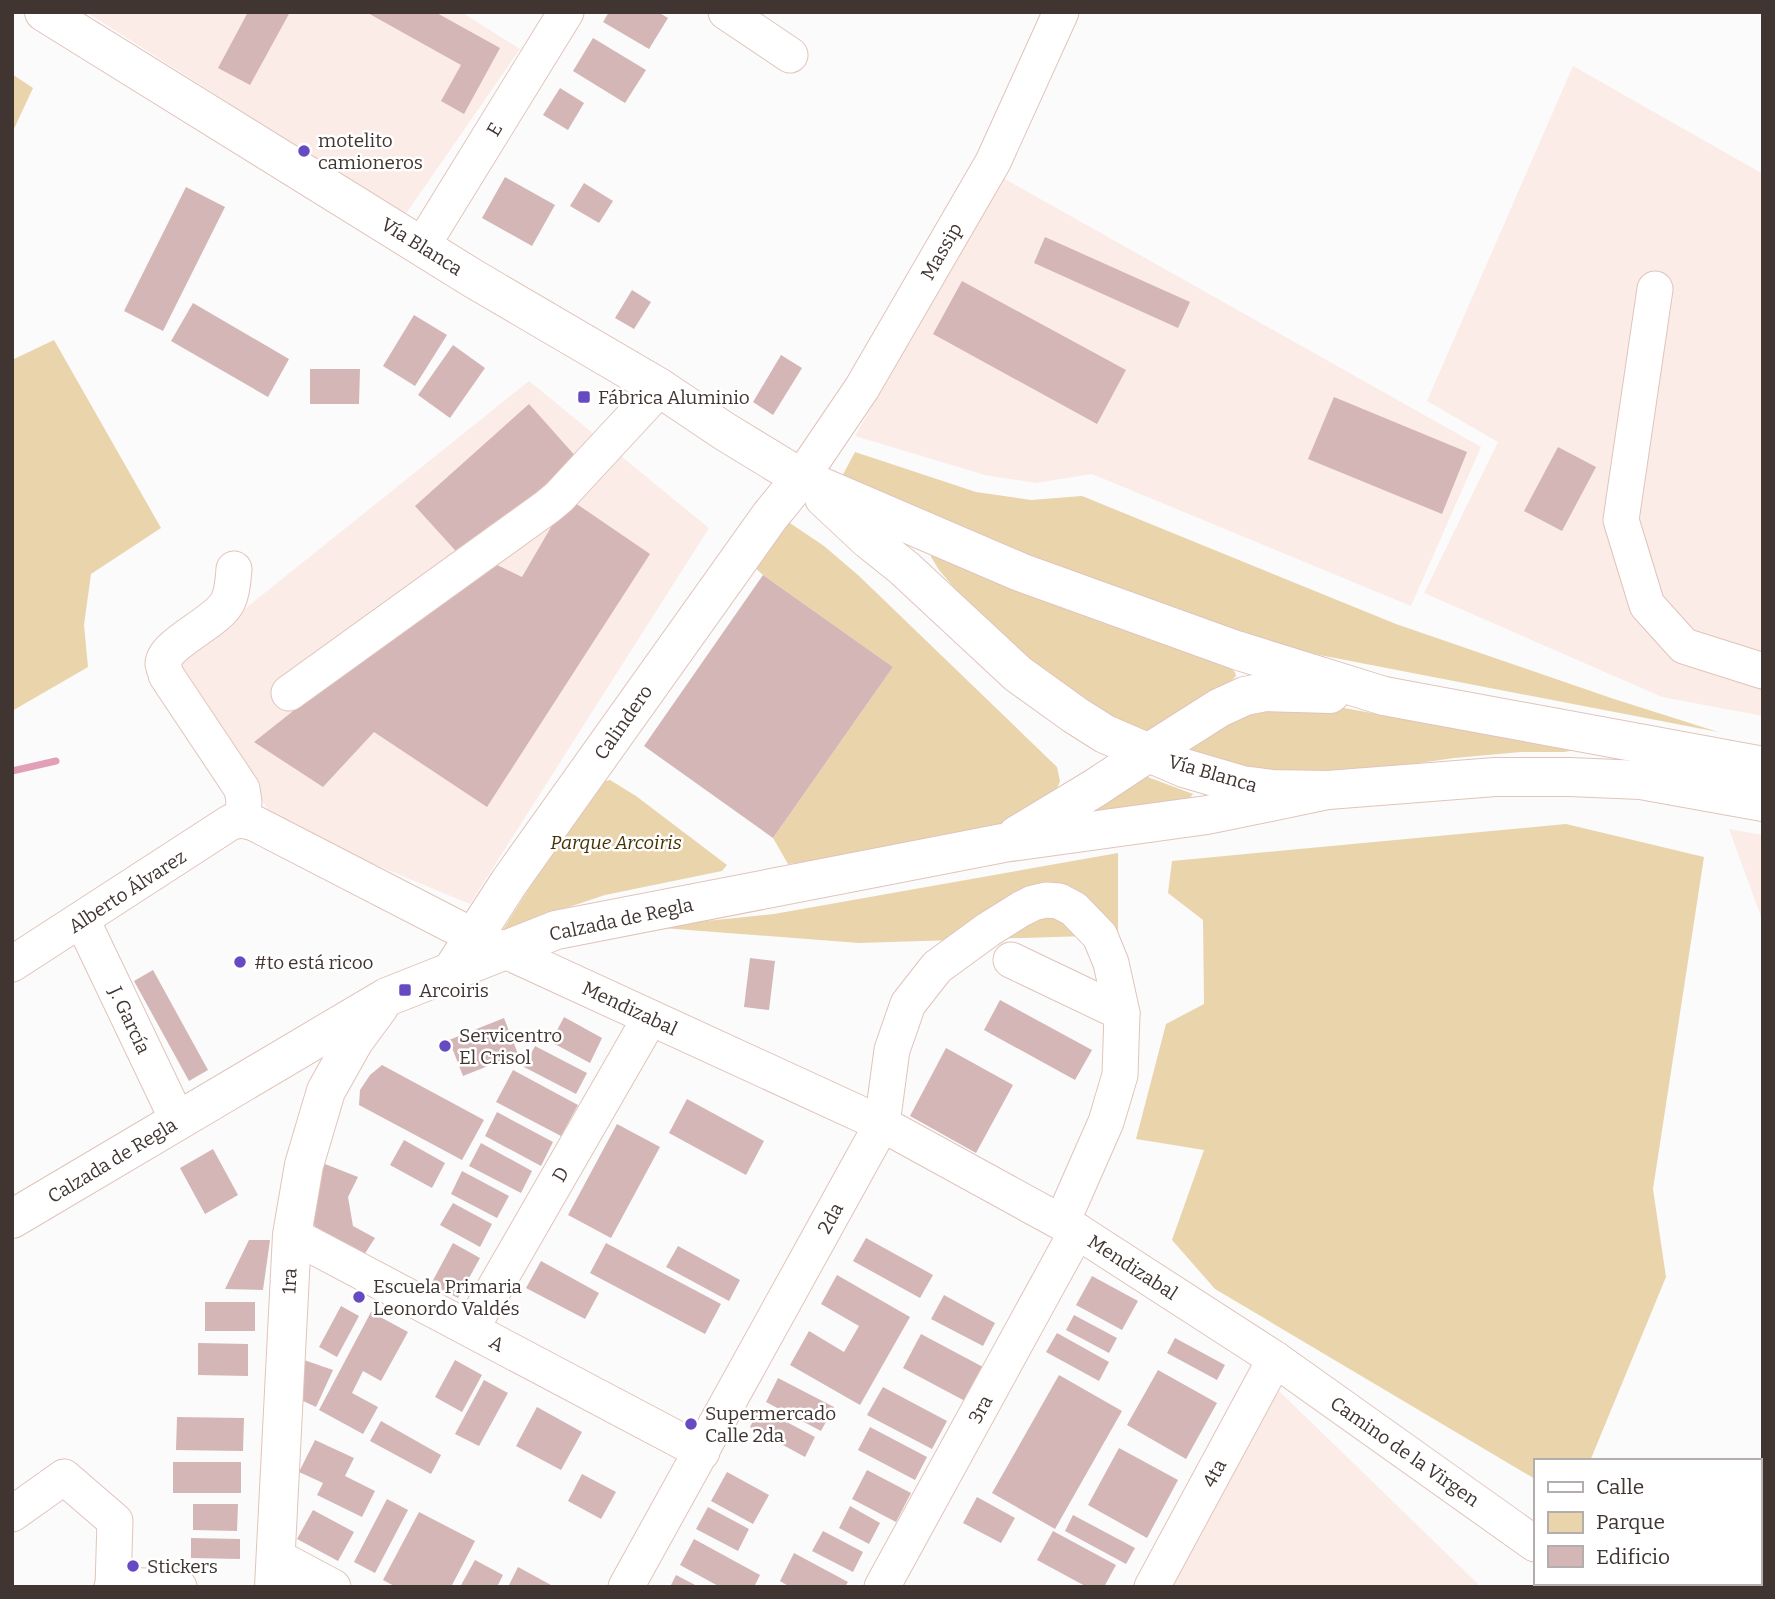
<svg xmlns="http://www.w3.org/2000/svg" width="1775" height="1599" viewBox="0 0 1775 1599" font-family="Bitter,serif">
	<rect width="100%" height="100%" fill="#fbfbfb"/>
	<!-- built -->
	<g fill="#fbece7">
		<path d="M 86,12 L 461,12 L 520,49 L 405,215 Z"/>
		<path d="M 1573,66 L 1763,174 L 1763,716 L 1662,697 L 1424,593 L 1498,442 L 1427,401 Z"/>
		<path d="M 1003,178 L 1481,447 L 1411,606 L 1092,474 L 1036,483 L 985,475 L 855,436 Z"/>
		<path d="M 529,381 L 709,528 L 470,904 L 279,825 L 170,669 Z"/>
		<path d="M 1729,829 L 1763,835 L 1763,922 Z"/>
		<path d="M 1278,1390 L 1481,1587 L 1167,1587 Z"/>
	</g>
	<!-- green -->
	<g fill="#ead4ac">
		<path d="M 12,74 L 33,88 L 12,133 Z"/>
		<path d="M 54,340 L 161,528 L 91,574 L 84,625 L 88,667 L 12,711 L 12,360 Z"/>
		<path d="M 855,452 L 976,492 L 1031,500 L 1082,496 L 1396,624 L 1611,698 L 1718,732 L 1273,646 L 1110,590 L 840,480 Z"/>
		<path d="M 784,519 L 824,546 L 858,575 L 1057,767 L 1060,781 L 1054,796 L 1013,824 L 907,851 L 788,864 L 773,838 L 893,667 L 763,575 L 752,565 Z"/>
		<path d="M 932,552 L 1231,668 L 1235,672 L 1236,676 L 1231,681 L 1150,735 L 1078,700 L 979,617 L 939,570 L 931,557 Z"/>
		<path d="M 1281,700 L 1344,708 L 1576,750 L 1564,752 L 1521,752 L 1454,758 L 1399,766 L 1265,775 L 1179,749 L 1227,715 Z"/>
		<path d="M 1137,773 L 1193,794 L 1188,800 L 1172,804 L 1071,813 Z"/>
		<path d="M 610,780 L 636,796 L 727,865 L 722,871 L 605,895 L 551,913 L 500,934 L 597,783 Z"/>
		<path d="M 1566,824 L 1704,857 L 1653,1189 L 1666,1277 L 1590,1461 L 1535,1461 L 1535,1479 L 1215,1289 L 1172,1240 L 1204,1150 L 1136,1139 L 1166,1024 L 1204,1004 L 1203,920 L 1168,893 L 1172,861 Z"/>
		<path d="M 1118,853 L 1118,935 L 859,943 L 649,927 L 774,914 Z"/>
	</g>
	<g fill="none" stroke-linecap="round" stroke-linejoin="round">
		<!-- stream -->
		<path stroke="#e1a0b8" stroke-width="7" d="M 12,771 L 56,761"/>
	</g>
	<!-- building -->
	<g fill="#d4b6b6">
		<path d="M 248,12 L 290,12 L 250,85 L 218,68 Z"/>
		<path d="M 366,12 L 435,12 L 500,48 L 464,114 L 441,101 L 461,65 Z"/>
		<path d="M 609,12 L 658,12 L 668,18 L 649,49 L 603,22 Z"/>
		<path d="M 593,38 L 646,70 L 625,103 L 573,71 Z"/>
		<path d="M 560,88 L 584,103 L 568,130 L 543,115 Z"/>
		<path d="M 505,177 L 555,205 L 532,246 L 482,218 Z"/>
		<path d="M 584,183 L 613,201 L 599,223 L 570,206 Z"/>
		<path d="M 186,187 L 225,207 L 163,331 L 124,311 Z"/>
		<path d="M 1045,237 L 1190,302 L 1178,328 L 1034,263 Z"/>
		<path d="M 962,281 L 1126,370 L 1097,424 L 933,334 Z"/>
		<path d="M 632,290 L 651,302 L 634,329 L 615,318 Z"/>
		<path d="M 193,303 L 289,359 L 268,397 L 171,341 Z"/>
		<path d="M 414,315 L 447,335 L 415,386 L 383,366 Z"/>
		<path d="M 453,345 L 485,368 L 450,418 L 418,395 Z"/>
		<path d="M 781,355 L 802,368 L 773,415 L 753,402 Z"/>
		<path d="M 310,369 L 360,369 L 359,404 L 310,404 Z"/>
		<path d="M 1334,397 L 1467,452 L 1442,514 L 1308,459 Z"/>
		<path d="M 529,404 L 578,459 L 463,559 L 415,506 Z"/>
		<path d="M 1558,447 L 1596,467 L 1562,531 L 1524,511 Z"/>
		<path d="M 568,498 L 650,554 L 487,807 L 374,732 L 323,787 L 254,742 L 485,559 L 522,577 Z"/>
		<path d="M 763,575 L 893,667 L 773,838 L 644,746 Z"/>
		<path d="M 750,958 L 775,961 L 769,1010 L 744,1007 Z"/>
		<path d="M 153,970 L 208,1070 L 189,1081 L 134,981 Z"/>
		<path d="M 1000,1000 L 1092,1050 L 1075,1080 L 984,1030 Z"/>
		<path d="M 564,1017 L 602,1038 L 590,1063 L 551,1042 Z"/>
		<path d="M 504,1018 L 518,1054 L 463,1076 L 449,1040 Z"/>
		<path d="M 535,1046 L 587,1073 L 576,1094 L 524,1067 Z"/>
		<path d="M 946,1048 L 1013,1085 L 976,1153 L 910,1116 Z"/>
		<path d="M 382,1065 L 484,1120 L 462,1160 L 359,1105 L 360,1090 L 370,1075 Z"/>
		<path d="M 513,1070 L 578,1105 L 561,1136 L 496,1102 Z"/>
		<path d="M 687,1099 L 764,1141 L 746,1175 L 669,1133 Z"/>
		<path d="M 497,1112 L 553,1142 L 541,1166 L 485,1136 Z"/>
		<path d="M 617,1124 L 660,1147 L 611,1238 L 568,1215 Z"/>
		<path d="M 404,1140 L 445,1163 L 432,1188 L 390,1165 Z"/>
		<path d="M 481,1143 L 532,1171 L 521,1193 L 469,1166 Z"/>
		<path d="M 213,1149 L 238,1195 L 205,1214 L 180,1168 Z"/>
		<path d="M 320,1162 L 358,1177 L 348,1197 L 353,1226 L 375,1238 L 362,1258 L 317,1232 L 312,1219 Z"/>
		<path d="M 462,1171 L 509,1196 L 497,1218 L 451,1194 Z"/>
		<path d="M 453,1203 L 492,1224 L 480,1247 L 440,1225 Z"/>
		<path d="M 866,1238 L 933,1275 L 920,1298 L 853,1261 Z"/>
		<path d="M 249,1240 L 270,1240 L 263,1290 L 225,1289 Z"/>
		<path d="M 453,1243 L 480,1258 L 458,1298 L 431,1284 Z"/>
		<path d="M 606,1243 L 721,1304 L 705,1334 L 590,1273 Z"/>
		<path d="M 678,1246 L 740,1280 L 729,1301 L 666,1267 Z"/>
		<path d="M 541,1261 L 599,1293 L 585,1319 L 526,1288 Z"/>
		<path d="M 837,1275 L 910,1317 L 860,1405 L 790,1365 L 809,1331 L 844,1352 L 859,1326 L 821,1304 Z"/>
		<path d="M 1092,1276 L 1138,1301 L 1122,1330 L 1076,1305 Z"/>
		<path d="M 944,1295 L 995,1323 L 983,1346 L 931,1319 Z"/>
		<rect x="205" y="1302" width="50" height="29"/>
		<path d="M 341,1306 L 359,1316 L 337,1357 L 319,1347 Z"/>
		<path d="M 371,1312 L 408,1332 L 381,1381 L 363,1371 L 352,1393 L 378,1407 L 363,1434 L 319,1410 Z"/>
		<path d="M 1074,1315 L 1117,1338 L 1109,1353 L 1066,1330 Z"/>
		<path d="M 1057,1333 L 1109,1362 L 1099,1381 L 1046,1352 Z"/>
		<path d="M 921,1334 L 983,1367 L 965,1401 L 903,1368 Z"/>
		<path d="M 1175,1338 L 1225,1365 L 1217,1380 L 1167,1353 Z"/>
		<path d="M 198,1343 L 248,1344 L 248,1376 L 198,1375 Z"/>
		<path d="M 304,1360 L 333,1370 L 316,1407 L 301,1400 Z"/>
		<path d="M 455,1360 L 482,1375 L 462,1412 L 435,1397 Z"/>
		<path d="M 1158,1370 L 1217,1403 L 1186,1459 L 1127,1425 Z"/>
		<path d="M 1059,1375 L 1122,1411 L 1055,1529 L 992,1493 Z"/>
		<path d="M 778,1378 L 834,1407 L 821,1431 L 766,1402 Z"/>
		<path d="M 484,1380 L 508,1393 L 479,1446 L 455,1434 Z"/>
		<path d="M 883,1387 L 947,1421 L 932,1449 L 867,1415 Z"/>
		<path d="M 537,1407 L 582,1432 L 561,1470 L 516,1446 Z"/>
		<path d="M 760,1408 L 815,1437 L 805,1457 L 750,1427 Z"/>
		<path d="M 177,1417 L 244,1418 L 243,1451 L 176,1450 Z"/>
		<path d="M 381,1421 L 441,1455 L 431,1474 L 370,1441 Z"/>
		<path d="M 870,1427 L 927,1457 L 915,1480 L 858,1450 Z"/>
		<path d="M 315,1440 L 354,1458 L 345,1476 L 375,1491 L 362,1517 L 317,1495 L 323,1483 L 299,1472 Z"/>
		<path d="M 1119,1448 L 1178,1480 L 1147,1538 L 1088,1505 Z"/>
		<rect x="173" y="1462" width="68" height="31"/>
		<path d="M 867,1470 L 911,1493 L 896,1522 L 852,1499 Z"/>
		<path d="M 727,1472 L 769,1495 L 753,1524 L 711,1501 Z"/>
		<path d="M 582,1474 L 616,1492 L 601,1519 L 568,1501 Z"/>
		<path d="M 977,1497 L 1015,1518 L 1001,1543 L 963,1523 Z"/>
		<path d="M 387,1499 L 408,1510 L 375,1573 L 354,1562 Z"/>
		<path d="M 193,1504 L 238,1504 L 237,1531 L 193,1530 Z"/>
		<path d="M 850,1506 L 880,1523 L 869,1544 L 839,1528 Z"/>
		<path d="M 708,1507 L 749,1529 L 738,1551 L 696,1529 Z"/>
		<path d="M 313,1510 L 354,1532 L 338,1561 L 297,1539 Z"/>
		<path d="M 419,1512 L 475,1541 L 451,1587 L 396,1587 L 383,1580 Z"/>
		<path d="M 1073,1515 L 1135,1548 L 1126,1564 L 1065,1531 Z"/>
		<path d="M 823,1531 L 863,1552 L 853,1572 L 812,1551 Z"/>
		<path d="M 1053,1531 L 1116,1565 L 1104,1587 L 1087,1587 L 1037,1560 Z"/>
		<path d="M 191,1538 L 240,1539 L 240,1559 L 191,1558 Z"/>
		<path d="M 694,1539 L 760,1575 L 754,1587 L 720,1587 L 680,1565 Z"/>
		<path d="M 794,1553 L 848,1582 L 845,1587 L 790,1587 L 780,1581 Z"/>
		<path d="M 475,1560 L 503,1575 L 497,1587 L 460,1587 Z"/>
		<path d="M 518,1567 L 551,1585 L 551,1587 L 508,1587 Z"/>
		<path d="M 676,1575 L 699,1587 L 670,1587 Z"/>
	</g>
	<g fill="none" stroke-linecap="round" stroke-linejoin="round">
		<defs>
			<g id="minor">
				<path d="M 726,12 L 790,55"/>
				<path d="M 422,246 L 566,12"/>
				<path d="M 1655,289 L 1621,520 L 1647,605 L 1684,646 L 1763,671"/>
				<path d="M 801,478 L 862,388 L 993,162 L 1061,12"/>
				<path d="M 234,569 C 233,579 233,591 228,601 C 219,622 163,644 163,664 C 163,665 166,674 166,675 L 242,789 L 244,802 L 242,820"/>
				<path d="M 289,693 L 547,507 L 559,497 L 660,388"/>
				<path d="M 82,920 L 178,1121"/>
				<path d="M 1011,960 L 1122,1013"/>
				<path d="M 12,964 L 231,822 L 242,820 L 254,823 L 473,936 L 882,1124 L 1077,1231 L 1275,1359 L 1535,1544"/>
				<path d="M 292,1235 L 702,1452"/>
				<path d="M 471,1329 L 650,1018"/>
				<path d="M 12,1514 L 64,1477 L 115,1521 L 113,1587"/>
				<path d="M 275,1556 L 333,1587"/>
				<path d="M 1576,1583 L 1579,1587"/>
				<path d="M 112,1587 L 113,1585 L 179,1587"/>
				<path d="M 626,1587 L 882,1124 L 892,1050 L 908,1004 L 937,967 L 989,929 L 1021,909 L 1033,903 L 1046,900 L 1059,901 L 1074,909 L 1100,936 L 1111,963 L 1122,1013 L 1120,1075 L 1106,1122 L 1062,1222"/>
				<path d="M 882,1587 L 1077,1231"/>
				<path d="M 1152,1587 L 1275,1359"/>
			</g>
			<g id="major">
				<path d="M 44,12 L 474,279 L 660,388 L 724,431 L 801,478 L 1020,572 L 1236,650 L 1384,696 L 1763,766"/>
				<path d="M 824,498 L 869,540 L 904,568 L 1018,674 L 1075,715 L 1105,734 L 1184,768 L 1242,785 L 1272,789 L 1328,790 L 1495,777 L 1569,777 L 1641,780 L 1763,802"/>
				<path d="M 1017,835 L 1095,788 L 1148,753 L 1219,708 L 1245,696 L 1265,692 L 1330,694"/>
				<path d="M 451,972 L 510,881 L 770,516 L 801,478"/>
				<path d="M 12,1219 L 387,997 L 556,930 L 1003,843 L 1207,815 L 1328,790"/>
				<path d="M 274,1587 L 292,1235 L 304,1165 L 326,1091 L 354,1041 L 379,1007"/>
			</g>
		</defs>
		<!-- minor casing -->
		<use href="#minor" stroke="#e0c4bb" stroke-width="37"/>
		<!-- major casing -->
		<use href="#major" stroke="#e0c4bb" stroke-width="40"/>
		<!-- minor -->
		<use href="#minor" stroke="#fff" stroke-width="35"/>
		<!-- major -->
		<use href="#major" stroke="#fff" stroke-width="38"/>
	</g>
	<!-- markers -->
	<g fill="#664ac2" stroke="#fff" stroke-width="2.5">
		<circle cx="304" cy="151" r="7"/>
		<rect x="577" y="390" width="14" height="14" rx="3.5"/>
		<circle cx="240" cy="962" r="7"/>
		<rect x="398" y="983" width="14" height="14" rx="3.5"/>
		<circle cx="445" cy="1046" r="7"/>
		<circle cx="359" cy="1297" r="7"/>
		<circle cx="691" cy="1424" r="7"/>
		<circle cx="133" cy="1566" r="7"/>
	</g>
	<g text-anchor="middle" stroke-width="5" stroke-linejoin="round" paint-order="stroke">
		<!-- street labels -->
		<g font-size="19" fill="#403531" stroke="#fff">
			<text transform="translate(494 129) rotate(-59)" y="7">E</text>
			<text transform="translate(422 246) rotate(32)" y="7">Vía Blanca</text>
			<text transform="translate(941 251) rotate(-60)" y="7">Massip</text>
			<text transform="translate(623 722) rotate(-55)" y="7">Calindero</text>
			<text transform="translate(1213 773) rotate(16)" y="7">Vía Blanca</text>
			<text transform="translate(127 891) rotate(-33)" y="7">Alberto Álvarez</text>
			<text transform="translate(621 919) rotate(-12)" y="7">Calzada de Regla</text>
			<text transform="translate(630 1008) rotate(25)" y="7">Mendizabal</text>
			<text transform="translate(130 1020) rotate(65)" y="7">J. García</text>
			<text transform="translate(112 1160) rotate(-31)" y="7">Calzada de Regla</text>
			<text transform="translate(560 1174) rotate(-60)" y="7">D</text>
			<text transform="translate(830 1218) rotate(-61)" y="7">2da</text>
			<text transform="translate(1133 1267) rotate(33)" y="7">Mendizabal</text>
			<text transform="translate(289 1281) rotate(-87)" y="7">1ra</text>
			<text transform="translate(497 1343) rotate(28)" y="7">A</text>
			<text transform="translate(980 1409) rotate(-61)" y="7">3ra</text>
			<text transform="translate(1405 1451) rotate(35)" y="7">Camino de la Virgen</text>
			<text transform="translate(1214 1473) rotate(-62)" y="7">4ta</text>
		</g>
		<!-- poi labels -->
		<g font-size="19" fill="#403531" stroke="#fff" text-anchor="start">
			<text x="318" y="147">motelito<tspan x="318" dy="22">camioneros</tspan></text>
			<text x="598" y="404">Fábrica Aluminio</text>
			<text x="254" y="969">#to está ricoo</text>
			<text x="419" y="997">Arcoiris</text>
			<text x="459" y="1042">Servicentro<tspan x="459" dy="22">El Crisol</tspan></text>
			<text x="373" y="1293">Escuela Primaria<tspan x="373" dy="22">Leonordo Valdés</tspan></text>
			<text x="705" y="1420">Supermercado<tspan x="705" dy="22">Calle 2da</tspan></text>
			<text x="147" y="1573">Stickers</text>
		</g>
		<!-- park labels -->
		<g font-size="19" font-style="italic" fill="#463201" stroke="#fff">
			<text x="616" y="849">Parque Arcoiris</text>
		</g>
	</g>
	<!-- border -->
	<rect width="1775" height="1599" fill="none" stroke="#403531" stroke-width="28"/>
	<!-- legend -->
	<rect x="1534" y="1459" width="228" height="126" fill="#ffffff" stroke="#b3aead" stroke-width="2"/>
	<rect x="1548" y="1482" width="35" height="10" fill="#ffffff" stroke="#b3aead" stroke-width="2"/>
	<text x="1596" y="1494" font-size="21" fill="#403531">Calle</text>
	<rect x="1548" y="1512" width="35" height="21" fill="#ead4ac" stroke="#b3aead" stroke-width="2"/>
	<text x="1596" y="1529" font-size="21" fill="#403531">Parque</text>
	<rect x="1548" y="1546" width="35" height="21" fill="#d4b6b6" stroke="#b3aead" stroke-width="2"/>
	<text x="1596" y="1564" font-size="21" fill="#403531">Edificio</text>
</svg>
